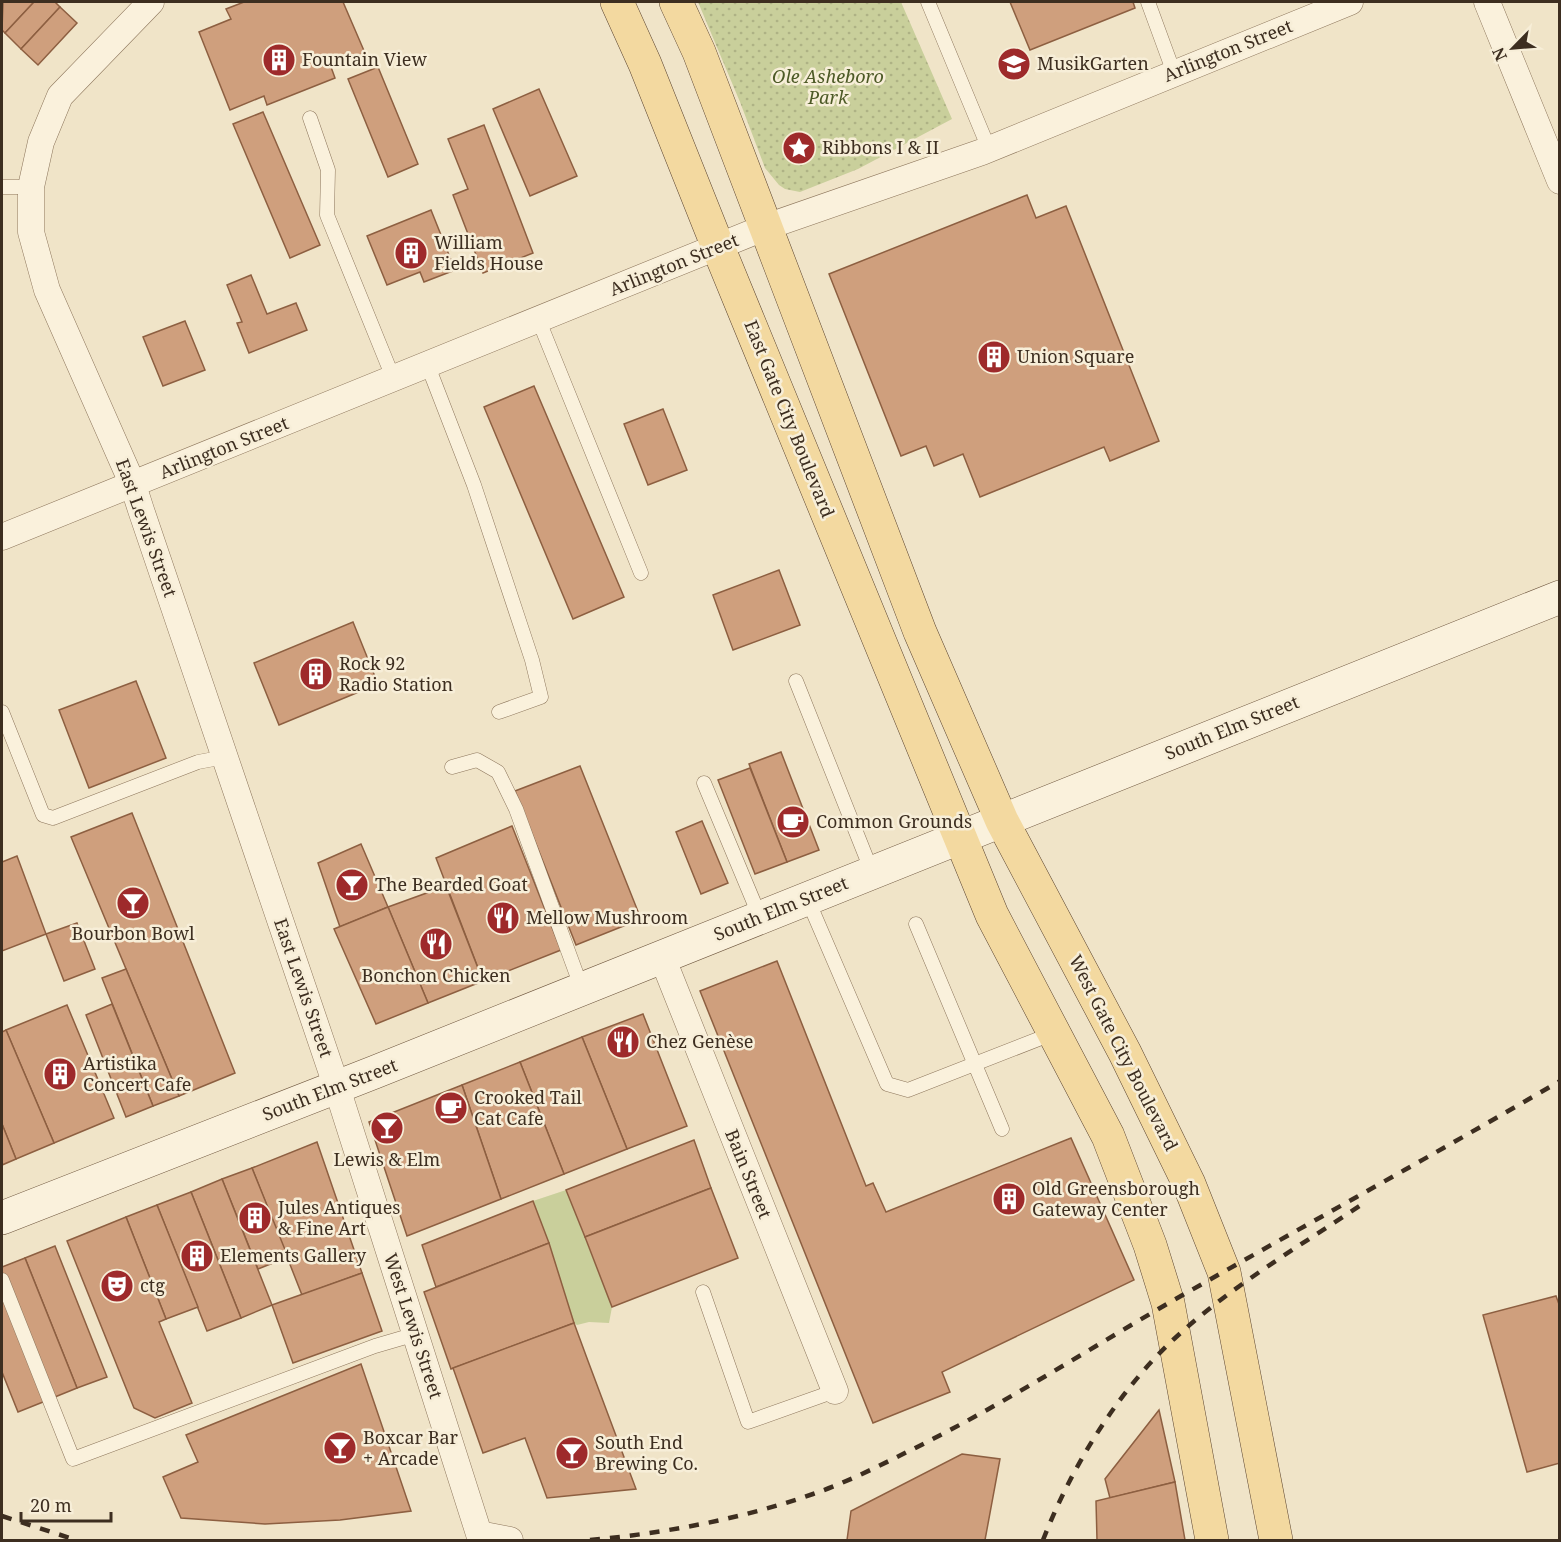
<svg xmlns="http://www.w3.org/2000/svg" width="1561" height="1542" viewBox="0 0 1561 1542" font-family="'Noto Serif',serif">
	<defs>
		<pattern id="park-dots" width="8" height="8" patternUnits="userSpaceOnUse" patternTransform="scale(1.5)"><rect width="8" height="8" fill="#c9cf9b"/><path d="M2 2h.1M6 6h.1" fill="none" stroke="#aeb285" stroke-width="1.8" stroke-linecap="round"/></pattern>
	</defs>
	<rect width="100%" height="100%" fill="#f0e4c8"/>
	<!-- green -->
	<path fill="#c9cf9b" d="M 566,1190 L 612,1307 L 609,1323 L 589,1322 L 577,1325 L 574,1323 L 533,1201 Z"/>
	<!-- park -->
	<path fill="url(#park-dots)" d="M 698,2 L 901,2 L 952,119 L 858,169 L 800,192 L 785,189 L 779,185 L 765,168 L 740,102 Z"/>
	<!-- building -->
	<g fill="#cf9f7d" stroke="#8d5f41" stroke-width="1.5">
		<path d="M 3,2 L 34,2 L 5,33 L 2,30 Z"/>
		<path d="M 34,2 L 55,2 L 60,7 L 21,49 L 5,33 Z"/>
		<path d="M 244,2 L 343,2 L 365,53 L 331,67 L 335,78 L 267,105 L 264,96 L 230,110 L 199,32 L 231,19 L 226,9 Z"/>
		<path d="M 1010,2 L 1133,2 L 1135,8 L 1030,50 Z"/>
		<path d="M 60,7 L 77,23 L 38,65 L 21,49 Z"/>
		<path d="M 378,67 L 418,164 L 388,177 L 348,79 Z"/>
		<path d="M 539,89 L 577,176 L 530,196 L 493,109 Z"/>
		<path d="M 263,112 L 320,245 L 290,258 L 233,124 Z"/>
		<path d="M 484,125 L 533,253 L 483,273 L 453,195 L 468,189 L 448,139 Z"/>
		<path d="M 1027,195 L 1036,218 L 1066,206 L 1159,441 L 1110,461 L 1104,447 L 980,497 L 963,454 L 934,466 L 926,446 L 901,456 L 829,274 Z"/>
		<path d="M 431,210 L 455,270 L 424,282 L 420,272 L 387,285 L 367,236 Z"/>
		<path d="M 251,275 L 267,314 L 296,303 L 307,330 L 249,353 L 237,323 L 242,322 L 227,285 Z"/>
		<path d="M 185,321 L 205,370 L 163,386 L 143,337 Z"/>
		<path d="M 534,386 L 624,597 L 573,619 L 484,407 Z"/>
		<path d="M 663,409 L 687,470 L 648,485 L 624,424 Z"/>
		<path d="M 779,570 L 800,625 L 733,650 L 713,595 Z"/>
		<path d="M 353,622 L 378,684 L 279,725 L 254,663 Z"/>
		<path d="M 136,681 L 166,758 L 89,788 L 59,710 Z"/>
		<path d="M 781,752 L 819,850 L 787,862 L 749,764 Z"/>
		<path d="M 580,766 L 641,919 L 576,945 L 515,791 Z"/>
		<path d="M 750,768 L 787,862 L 755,874 L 718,780 Z"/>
		<path d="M 132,813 L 235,1073 L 179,1096 L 71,837 Z"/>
		<path d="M 702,821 L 728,883 L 701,894 L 676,832 Z"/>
		<path d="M 512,826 L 561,950 L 483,981 L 436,858 Z"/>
		<path d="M 361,844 L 388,907 L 340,927 L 318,863 Z"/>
		<path d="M 17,856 L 46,934 L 2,951 L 2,862 Z"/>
		<path d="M 446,886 L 483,981 L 428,1003 L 388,907 Z"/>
		<path d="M 388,907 L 428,1003 L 376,1024 L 334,929 Z"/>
		<path d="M 77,923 L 95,969 L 64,981 L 46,934 Z"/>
		<path d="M 777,961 L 866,1186 L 873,1183 L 886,1212 L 1071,1138 L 1134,1280 L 942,1372 L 950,1392 L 873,1423 L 700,991 Z"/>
		<path d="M 126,969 L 179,1096 L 153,1106 L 102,978 Z"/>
		<path d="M 112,1004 L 153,1106 L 126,1117 L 86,1015 Z"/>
		<path d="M 67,1005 L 114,1118 L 54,1143 L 6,1030 Z"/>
		<path d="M 643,1014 L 687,1126 L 627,1149 L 582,1037 Z"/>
		<path d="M 6,1030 L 54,1143 L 16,1159 L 2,1124 L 2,1032 Z"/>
		<path d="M 582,1037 L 627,1149 L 564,1174 L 520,1062 Z"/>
		<path d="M 520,1062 L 564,1174 L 501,1199 L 462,1085 Z"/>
		<path d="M 462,1085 L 501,1199 L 407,1236 L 369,1122 Z"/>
		<path d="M 2,1124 L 16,1159 L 2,1165 Z"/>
		<path d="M 694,1140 L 711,1188 L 585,1237 L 566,1190 Z"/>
		<path d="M 317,1142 L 362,1273 L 302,1295 L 252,1168 Z"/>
		<path d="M 252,1168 L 288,1257 L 258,1269 L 222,1179 Z"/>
		<path d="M 222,1179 L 272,1305 L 241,1318 L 191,1192 Z"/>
		<path d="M 711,1188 L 738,1258 L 612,1307 L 585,1237 Z"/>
		<path d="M 191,1192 L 241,1318 L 207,1331 L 157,1205 Z"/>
		<path d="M 533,1201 L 549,1243 L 436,1287 L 422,1245 Z"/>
		<path d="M 157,1205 L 198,1307 L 166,1319 L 126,1217 Z"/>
		<path d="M 126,1217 L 166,1319 L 159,1322 L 192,1403 L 155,1418 L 134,1408 L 67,1241 Z"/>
		<path d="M 549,1243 L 574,1323 L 451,1369 L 424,1292 Z"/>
		<path d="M 55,1246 L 107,1377 L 77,1388 L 25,1258 Z"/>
		<path d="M 25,1258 L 77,1388 L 50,1399 L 2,1277 L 2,1267 Z"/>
		<path d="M 362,1273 L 382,1331 L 293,1363 L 272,1305 Z"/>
		<path d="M 2,1283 L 48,1400 L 18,1412 L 2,1372 Z"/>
		<path d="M 1556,1296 L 1560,1307 L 1560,1463 L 1527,1472 L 1483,1315 Z"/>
		<path d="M 574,1323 L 588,1361 L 636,1489 L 547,1498 L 525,1438 L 483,1453 L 453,1368 Z"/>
		<path d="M 361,1364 L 411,1511 L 340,1520 L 265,1524 L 181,1518 L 163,1477 L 198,1462 L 186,1435 Z"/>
		<path d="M 1159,1410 L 1175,1482 L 1110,1498 L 1105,1479 Z"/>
		<path d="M 962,1454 L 1000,1459 L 985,1540 L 847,1540 L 851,1511 Z"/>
		<path d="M 1175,1482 L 1185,1540 L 1097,1540 L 1096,1501 Z"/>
	</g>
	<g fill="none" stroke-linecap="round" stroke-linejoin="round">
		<defs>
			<g id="lane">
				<path d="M 928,2 L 989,149"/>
				<path d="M 1148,2 L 1174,73"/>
				<path d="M 310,118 L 328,170 L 327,215 L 394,380"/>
				<path d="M 2,187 L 31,187"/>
				<path d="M 539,321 L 641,573"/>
				<path d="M 428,366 L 474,485 L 532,660 L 541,697 L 499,712"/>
				<path d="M 796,681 L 872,872"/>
				<path d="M 2,712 L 43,815 L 53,818 L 198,762 L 225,757"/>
				<path d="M 452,767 L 477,760 L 498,772 L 516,809 L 582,989"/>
				<path d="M 704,783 L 760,917"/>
				<path d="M 807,898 L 887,1084 L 908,1090 L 1054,1033"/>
				<path d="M 916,924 L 1002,1129"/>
				<path d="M 2,1280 L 73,1459 L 375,1346 L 416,1334"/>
				<path d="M 703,1292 L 748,1422 L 835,1391"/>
			</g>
			<g id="street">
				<path d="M 151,2 L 60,96 L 41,142 L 31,187 L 31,232 L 47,290 L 133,485 L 141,510 L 337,1088 L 479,1534 L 510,1540"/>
				<path d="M 1487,2 L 1560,181"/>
				<path d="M 2,537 L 766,227 L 982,152 L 1350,2"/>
				<path d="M 662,957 L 835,1391"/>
			</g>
			<path id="secondary" d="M 2,1218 L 375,1072 L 1560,597"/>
			<g id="primary">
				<path d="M 617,2 L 645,64 L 718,247 L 992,915 L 1108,1136 L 1150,1245 L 1168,1303 L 1212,1540"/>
				<path d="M 676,2 L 699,52 L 920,632 L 1002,821 L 1125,1053 L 1189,1184 L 1224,1272 L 1276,1540"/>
			</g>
		</defs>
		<!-- lane casing -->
		<use href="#lane" stroke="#8d765c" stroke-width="15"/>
		<!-- street casing -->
		<use href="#street" stroke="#8d765c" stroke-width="27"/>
		<!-- secondary casing -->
		<use href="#secondary" stroke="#6f573f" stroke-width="34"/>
		<!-- primary casing -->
		<use href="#primary" stroke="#5b4430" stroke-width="34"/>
		<!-- lane -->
		<use href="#lane" stroke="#faf1dc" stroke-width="14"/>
		<!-- street -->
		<use href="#street" stroke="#faf1dc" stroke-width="26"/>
		<!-- secondary -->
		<use href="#secondary" stroke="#faf1dc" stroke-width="33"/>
		<!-- primary -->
		<use href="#primary" stroke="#f3d9a0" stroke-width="33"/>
		<!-- rail -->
		<g stroke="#3d2e20" stroke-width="4.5" stroke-dasharray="10 10" stroke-linecap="butt">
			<path d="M 2,1516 L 76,1540"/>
			<path d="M 590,1540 C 666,1533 741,1519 813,1494 C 845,1483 877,1467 907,1452 C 997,1408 1081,1354 1167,1304 C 1298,1229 1430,1157 1560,1081"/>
			<path d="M 1043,1540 C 1071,1468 1117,1392 1174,1339 C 1231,1286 1300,1246 1364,1203"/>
		</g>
	</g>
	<!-- icons -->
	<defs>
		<symbol id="building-disc" viewBox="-11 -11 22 22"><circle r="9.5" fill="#9e2a2b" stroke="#f7eed8"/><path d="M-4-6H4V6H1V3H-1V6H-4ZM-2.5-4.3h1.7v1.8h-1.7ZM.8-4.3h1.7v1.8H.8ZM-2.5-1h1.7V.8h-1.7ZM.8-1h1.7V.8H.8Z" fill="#fff"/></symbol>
		<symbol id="school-disc" viewBox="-11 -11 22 22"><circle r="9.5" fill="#9e2a2b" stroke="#f7eed8"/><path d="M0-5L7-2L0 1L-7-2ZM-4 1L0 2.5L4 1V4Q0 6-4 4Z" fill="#fff"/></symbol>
		<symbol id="sight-disc" viewBox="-11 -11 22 22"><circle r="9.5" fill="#9e2a2b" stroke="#f7eed8"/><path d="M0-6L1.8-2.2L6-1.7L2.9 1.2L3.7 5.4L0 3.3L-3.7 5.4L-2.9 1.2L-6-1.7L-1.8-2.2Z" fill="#fff"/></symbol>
		<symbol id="cafe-disc" viewBox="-11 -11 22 22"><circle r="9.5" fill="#9e2a2b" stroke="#f7eed8"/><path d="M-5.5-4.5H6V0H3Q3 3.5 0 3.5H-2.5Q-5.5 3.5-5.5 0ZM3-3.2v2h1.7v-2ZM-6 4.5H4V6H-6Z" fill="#fff"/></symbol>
		<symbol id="bar-disc" viewBox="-11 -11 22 22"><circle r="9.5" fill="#9e2a2b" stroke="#f7eed8"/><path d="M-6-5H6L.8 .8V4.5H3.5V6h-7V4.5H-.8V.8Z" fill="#fff"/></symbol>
		<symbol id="restaurant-disc" viewBox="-11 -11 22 22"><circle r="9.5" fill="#9e2a2b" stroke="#f7eed8"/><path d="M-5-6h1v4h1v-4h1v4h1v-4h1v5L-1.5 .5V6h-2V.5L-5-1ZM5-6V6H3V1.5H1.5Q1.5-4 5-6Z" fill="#fff"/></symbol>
		<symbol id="theatre-disc" viewBox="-11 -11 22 22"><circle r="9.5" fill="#9e2a2b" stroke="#f7eed8"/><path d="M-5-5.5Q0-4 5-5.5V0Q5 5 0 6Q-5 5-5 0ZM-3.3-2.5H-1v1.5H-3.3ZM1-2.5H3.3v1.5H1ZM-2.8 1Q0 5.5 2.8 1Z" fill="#fff"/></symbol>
	</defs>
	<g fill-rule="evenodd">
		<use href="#building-disc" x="260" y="41" width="38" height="38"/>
		<use href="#school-disc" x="995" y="45" width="38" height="38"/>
		<use href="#sight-disc" x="780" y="129" width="38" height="38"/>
		<use href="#building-disc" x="392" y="234" width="38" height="38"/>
		<use href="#building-disc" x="975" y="338" width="38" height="38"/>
		<use href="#building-disc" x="297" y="655" width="38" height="38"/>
		<use href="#cafe-disc" x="774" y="803" width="38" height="38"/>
		<use href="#bar-disc" x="333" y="866" width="38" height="38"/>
		<use href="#bar-disc" x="114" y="884" width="38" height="38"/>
		<use href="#restaurant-disc" x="484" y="899" width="38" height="38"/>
		<use href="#restaurant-disc" x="417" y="925" width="38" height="38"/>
		<use href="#restaurant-disc" x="604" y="1023" width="38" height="38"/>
		<use href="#building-disc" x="41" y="1055" width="38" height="38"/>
		<use href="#cafe-disc" x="432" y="1089" width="38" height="38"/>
		<use href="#bar-disc" x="368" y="1109" width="38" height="38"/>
		<use href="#building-disc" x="990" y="1180" width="38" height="38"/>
		<use href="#building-disc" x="236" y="1199" width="38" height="38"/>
		<use href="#building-disc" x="178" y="1237" width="38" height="38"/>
		<use href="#theatre-disc" x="98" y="1267" width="38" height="38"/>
		<use href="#bar-disc" x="321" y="1429" width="38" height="38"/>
		<use href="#bar-disc" x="553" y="1434" width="38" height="38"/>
	</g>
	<g text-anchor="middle" stroke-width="5" stroke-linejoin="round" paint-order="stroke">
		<!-- street labels -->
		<g font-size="18" fill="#3d2e20" stroke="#f7eed8">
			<text transform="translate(1228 51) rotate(-22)" y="6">Arlington Street</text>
			<text transform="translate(674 265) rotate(-22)" y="6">Arlington Street</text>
			<text transform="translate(789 419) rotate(68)" y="6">East Gate City Boulevard</text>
			<text transform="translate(224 448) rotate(-22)" y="6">Arlington Street</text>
			<text transform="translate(146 528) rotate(70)" y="6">East Lewis Street</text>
			<text transform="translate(1232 728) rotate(-22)" y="6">South Elm Street</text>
			<text transform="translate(781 909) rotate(-22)" y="6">South Elm Street</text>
			<text transform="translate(303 988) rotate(71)" y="6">East Lewis Street</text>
			<text transform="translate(1123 1053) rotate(63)" y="6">West Gate City Boulevard</text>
			<text transform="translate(330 1090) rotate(-21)" y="6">South Elm Street</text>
			<text transform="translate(748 1174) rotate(68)" y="6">Bain Street</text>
			<text transform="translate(413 1326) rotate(72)" y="6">West Lewis Street</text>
		</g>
		<!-- poi labels -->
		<g font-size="18" fill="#3d2e20" stroke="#f7eed8" text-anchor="start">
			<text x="302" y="66">Fountain View</text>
			<text x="1037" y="70">MusikGarten</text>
			<text x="822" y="154">Ribbons I &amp; II</text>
			<text x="434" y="249">William<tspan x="434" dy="21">Fields House</tspan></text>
			<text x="1017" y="363">Union Square</text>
			<text x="339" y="670">Rock 92<tspan x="339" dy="21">Radio Station</tspan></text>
			<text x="816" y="828">Common Grounds</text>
			<text x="375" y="891">The Bearded Goat</text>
			<text x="526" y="924">Mellow Mushroom</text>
			<text x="133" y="940" text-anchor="middle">Bourbon Bowl</text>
			<text x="436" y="982" text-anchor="middle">Bonchon Chicken</text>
			<text x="646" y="1048">Chez Genèse</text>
			<text x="83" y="1070">Artistika<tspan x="83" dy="21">Concert Cafe</tspan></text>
			<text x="474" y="1104">Crooked Tail<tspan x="474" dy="21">Cat Cafe</tspan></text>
			<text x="387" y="1166" text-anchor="middle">Lewis &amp; Elm</text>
			<text x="1032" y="1195">Old Greensborough<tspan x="1032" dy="21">Gateway Center</tspan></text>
			<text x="278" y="1214">Jules Antiques<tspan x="278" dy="21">&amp; Fine Art</tspan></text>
			<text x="220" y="1262">Elements Gallery</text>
			<text x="140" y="1292">ctg</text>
			<text x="363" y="1444">Boxcar Bar<tspan x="363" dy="21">+ Arcade</tspan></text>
			<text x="595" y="1449">South End<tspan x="595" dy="21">Brewing Co.</tspan></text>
		</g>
		<!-- park labels -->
		<g font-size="18" font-style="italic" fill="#4d5a26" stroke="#f7eed8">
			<text x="828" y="83">Ole Asheboro<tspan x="828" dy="21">Park</tspan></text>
		</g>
	</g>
	<!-- border -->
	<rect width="1561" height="1542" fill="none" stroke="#3d2e20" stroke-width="6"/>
	<!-- north arrow -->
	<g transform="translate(1513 48) rotate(245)" stroke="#f7eed8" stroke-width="4.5" paint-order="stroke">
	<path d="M0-4.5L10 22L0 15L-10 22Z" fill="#3d2e20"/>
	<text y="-9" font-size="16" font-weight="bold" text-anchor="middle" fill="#3d2e20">N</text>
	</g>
	<!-- scale -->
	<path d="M21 1512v9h90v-9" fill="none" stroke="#3d2e20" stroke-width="3"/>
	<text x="30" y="1512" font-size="18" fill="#3d2e20" stroke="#f7eed8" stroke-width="4.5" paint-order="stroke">20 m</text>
</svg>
